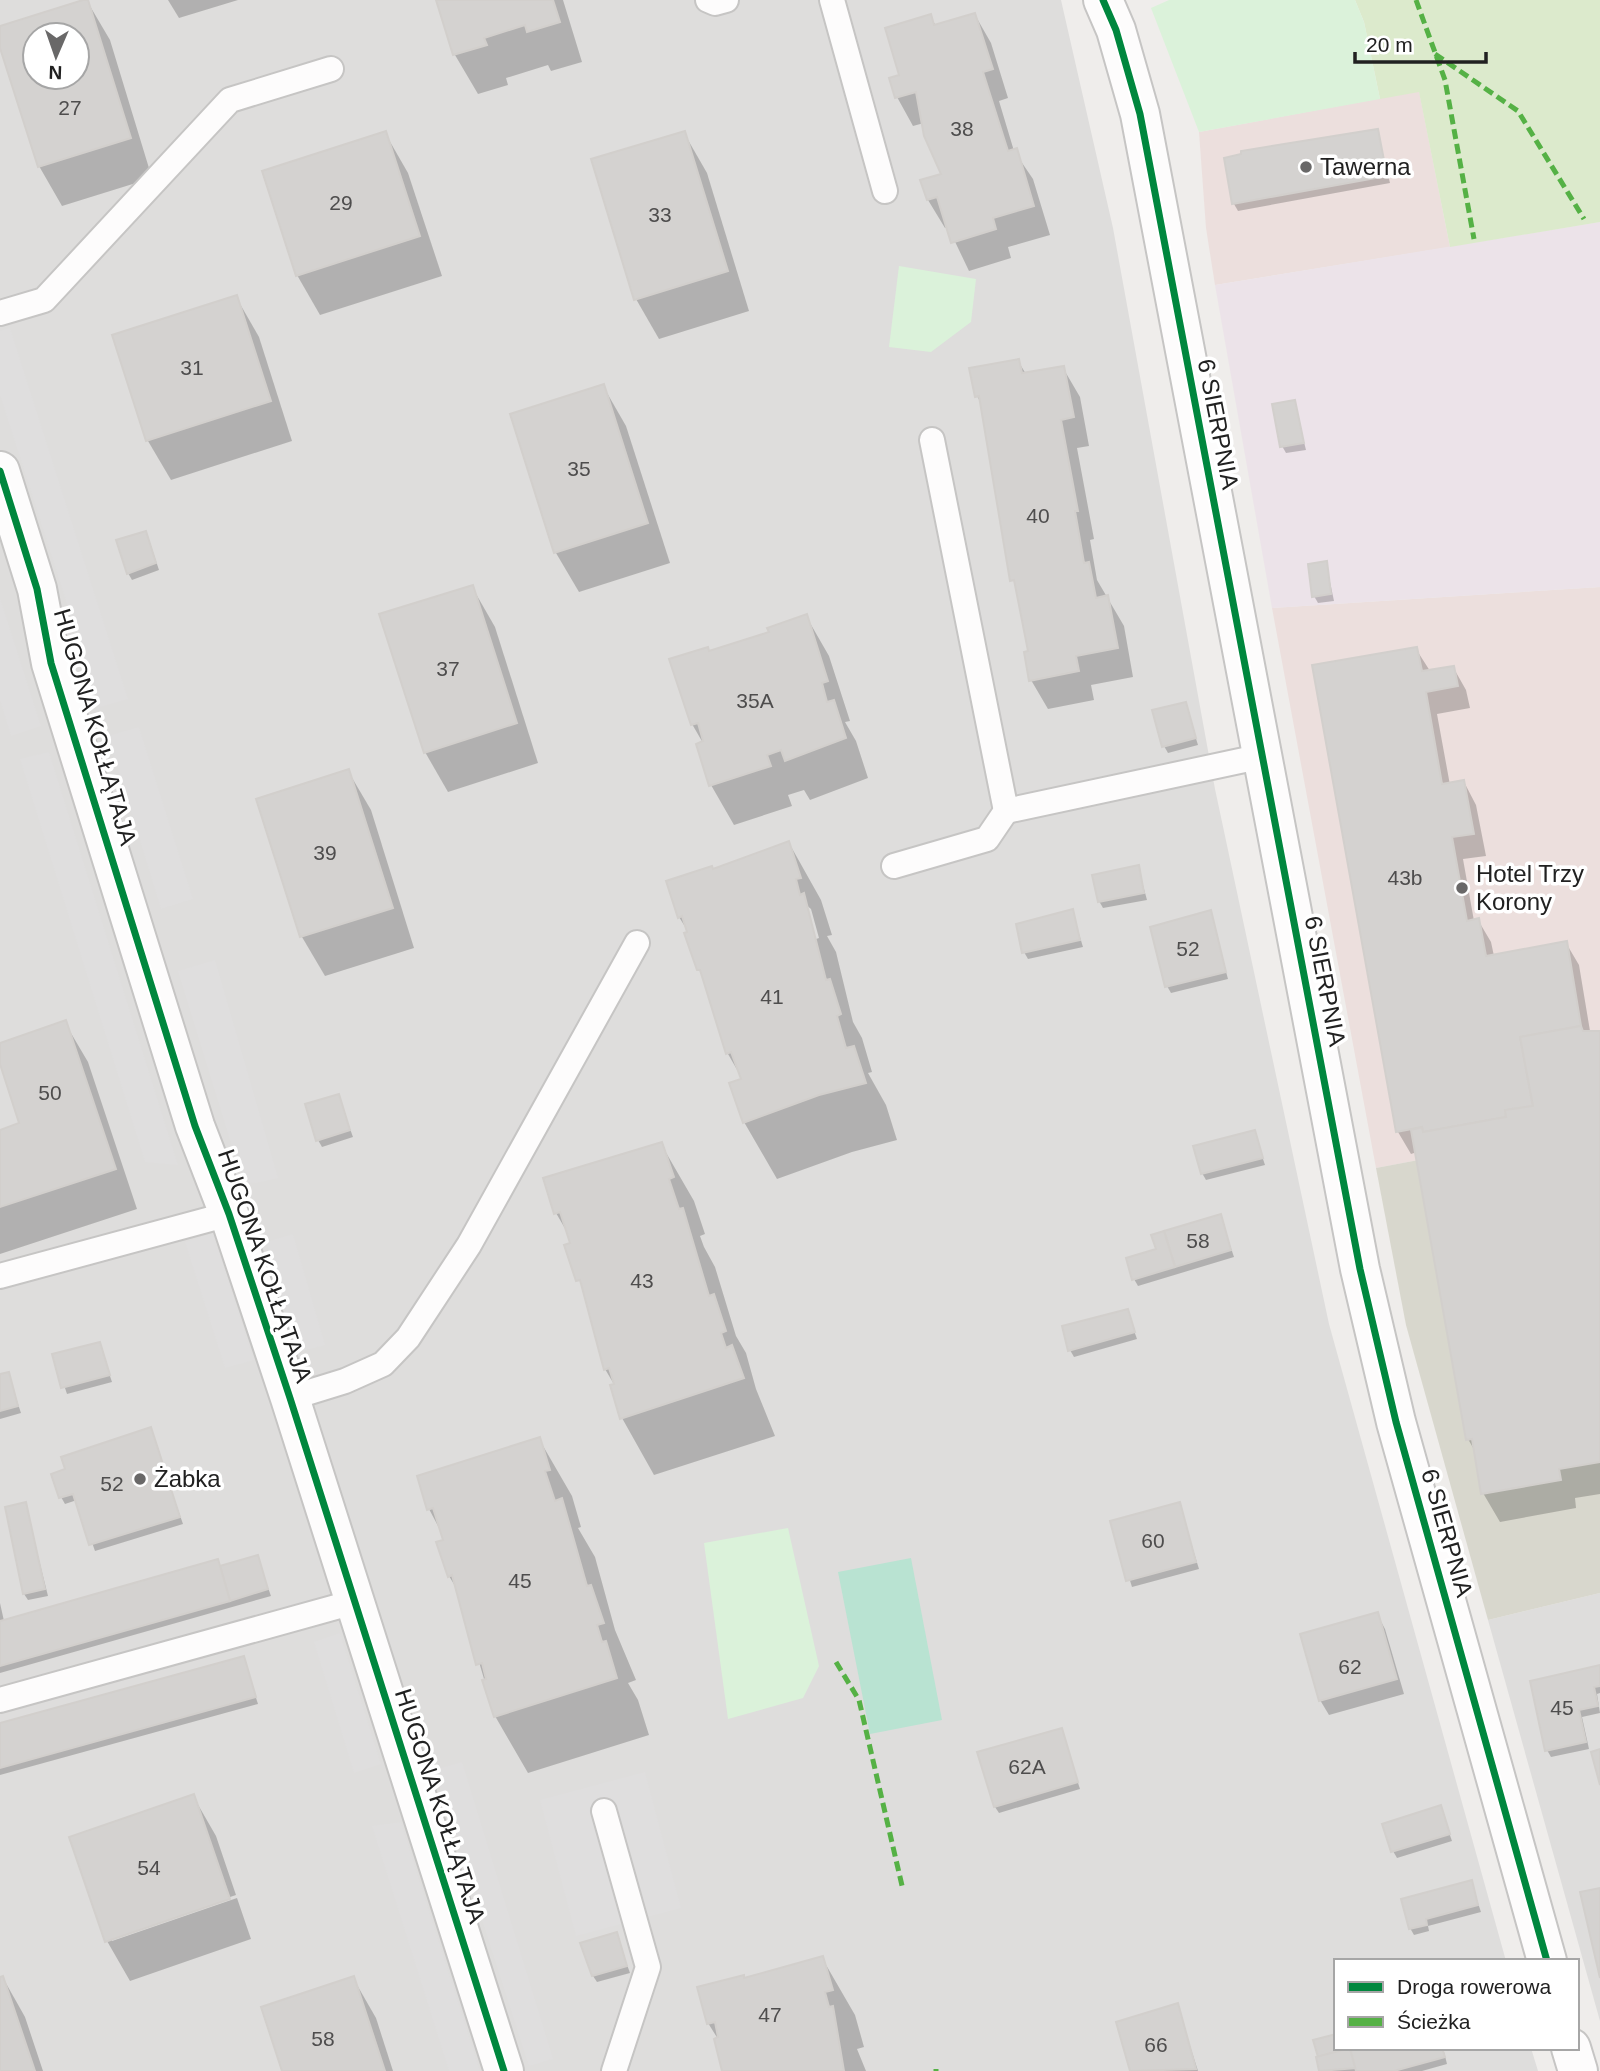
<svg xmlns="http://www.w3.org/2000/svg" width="1600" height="2071" viewBox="0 0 1600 2071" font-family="Arial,sans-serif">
	<rect width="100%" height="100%" fill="#efedeb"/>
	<!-- residential -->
	<g fill="#dedddc" fill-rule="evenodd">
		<path d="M 0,0 L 1061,0 L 1113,228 L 1215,789 L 1329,1324 L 1506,1961 L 1336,1961 L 1336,2048 L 1531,2048 L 1538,2071 L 0,2071 ZM 35,35 L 77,35 L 77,77 L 35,77 Z"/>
		<path d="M 1600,1593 L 1600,2021 L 1488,1620 Z"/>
	</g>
	<!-- commercial -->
	<g fill="#ecdfdd">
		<path d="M 1419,91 L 1450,247 L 1215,285 L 1206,228 L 1199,132 Z"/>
		<path d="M 1600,587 L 1600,1134 L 1578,1130 L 1376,1168 L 1272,608 Z"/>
	</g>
	<!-- industrial -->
	<path fill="#ece3e9" d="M 1600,222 L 1600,587 L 1272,608 L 1215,285 Z"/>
	<!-- construction -->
	<path fill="#d8d7cd" d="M 1578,1130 L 1600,1134 L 1600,1593 L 1488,1620 L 1406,1325 L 1376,1168 Z"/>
	<!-- grass -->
	<path fill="#dceacc" d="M 1355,0 L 1600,0 L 1600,222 L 1450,247 L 1419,92 L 1380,99 L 1364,22 Z"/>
	<!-- park -->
	<g fill="#dbf2da">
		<path d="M 1169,0 L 1355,0 L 1364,22 L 1380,99 L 1199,132 L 1151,8 Z"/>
		<path d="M 899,266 L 976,279 L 971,322 L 931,352 L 889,347 Z"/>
		<path d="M 788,1528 L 819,1666 L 803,1698 L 728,1719 L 704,1543 Z"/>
	</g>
	<!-- pitch -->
	<path fill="#b9e3d2" d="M 911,1558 L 942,1720 L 870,1734 L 838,1572 Z"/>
	<!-- parking -->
	<g fill="#dfdede">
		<path d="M 10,328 L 128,699 L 100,707 L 0,395 L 0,331 Z"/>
		<path d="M 0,598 L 41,726 L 11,736 L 0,700 Z"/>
		<path d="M 139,727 L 193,899 L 161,909 L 108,736 Z"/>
		<path d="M 49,752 L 178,1165 L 145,1162 L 20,759 Z"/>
		<path d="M 215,960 L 278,1178 L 256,1183 L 243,1182 L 178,971 Z"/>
		<path d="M 213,1233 L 254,1360 L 225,1368 L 185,1242 Z"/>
		<path d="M 293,1234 L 325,1345 L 298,1352 L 266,1242 Z"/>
		<path d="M 340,1633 L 381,1764 L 354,1773 L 314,1642 Z"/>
		<path d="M 462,1762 L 553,2059 L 529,2066 L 434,1770 Z"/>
		<path d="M 645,1772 L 681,1908 L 576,1936 L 540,1800 Z"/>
		<path d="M 401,1822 L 480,2071 L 449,2071 L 372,1826 Z"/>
	</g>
	<!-- shadow -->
	<g fill="#0003" fill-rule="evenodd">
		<path d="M 168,0 L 238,0 L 179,18 Z"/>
		<path d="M 438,0 L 563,0 L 582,62 L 551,71 L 548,65 L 506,78 L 508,85 L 478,94 L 455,55 Z"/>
		<path d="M 87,1 L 110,40 L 152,178 L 62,206 L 39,166 L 0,42 L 0,28 ZM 35,35 L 77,35 L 77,77 L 35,77 Z"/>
		<path d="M 975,15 L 991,43 L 1008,98 L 999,101 L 1014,151 L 1033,179 L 1050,235 L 1008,247 L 1011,258 L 969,271 L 948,227 L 945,228 L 928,200 L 923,181 L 943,175 L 924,123 L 913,126 L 897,97 L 901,77 L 930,16 L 936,26 Z"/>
		<path d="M 1377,131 L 1390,183 L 1238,211 L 1234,204 L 1226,159 Z"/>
		<path d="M 385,133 L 408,173 L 442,276 L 320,315 L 297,275 Z"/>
		<path d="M 684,133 L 707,173 L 749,311 L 659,339 L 636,299 Z"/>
		<path d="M 236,297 L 259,337 L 292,441 L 171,480 L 148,441 L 114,336 Z"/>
		<path d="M 1018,361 L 1026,374 L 1063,368 L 1080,397 L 1089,446 L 1077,448 L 1094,539 L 1090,540 L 1097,580 L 1124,626 L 1133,677 L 1091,685 L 1094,700 L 1048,709 L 1031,680 L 1030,652 L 1001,523 L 983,407 L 977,396 Z"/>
		<path d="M 603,386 L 626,426 L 670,563 L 579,592 L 556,553 L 512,415 Z"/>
		<path d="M 1294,402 L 1306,450 L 1286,453 L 1282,446 Z"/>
		<path d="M 149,540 L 159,570 L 132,580 L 128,573 Z"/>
		<path d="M 1326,563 L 1334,601 L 1318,603 L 1314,596 Z"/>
		<path d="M 472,587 L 495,627 L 538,763 L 448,792 L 425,752 Z"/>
		<path d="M 806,616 L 829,656 L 850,721 L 845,722 L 856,741 L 868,778 L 810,800 L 804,790 L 788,795 L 792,806 L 734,825 L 711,785 L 703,743 L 692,724 L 709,653 L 771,633 Z"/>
		<path d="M 1416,649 L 1430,671 L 1453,667 L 1466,690 L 1470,708 L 1437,714 L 1450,785 L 1464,782 L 1476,805 L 1486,856 L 1463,859 L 1474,921 L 1478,920 L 1491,942 L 1494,956 L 1566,943 L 1579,965 L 1590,1031 L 1600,1033 L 1600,1494 L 1575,1498 L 1576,1508 L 1500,1522 L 1483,1493 L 1476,1453 L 1468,1439 L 1417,1152 L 1411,1154 L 1398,1132 Z"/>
		<path d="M 1185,704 L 1198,745 L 1168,753 L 1164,746 Z"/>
		<path d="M 348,771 L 371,810 L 414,948 L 325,976 L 302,937 L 258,800 Z"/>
		<path d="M 789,843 L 821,900 L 832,935 L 827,936 L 836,952 L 853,1022 L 862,1038 L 872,1072 L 868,1073 L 886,1105 L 897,1140 L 852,1152 L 777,1179 L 744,1122 L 743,1080 L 728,1054 L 689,933 L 679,917 L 746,860 L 745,857 ZM 805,904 L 811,909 L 819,938 L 816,939 Z"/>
		<path d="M 1138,867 L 1147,900 L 1103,908 L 1099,901 Z"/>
		<path d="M 1072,911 L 1083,947 L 1028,959 L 1024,952 Z"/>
		<path d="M 1210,912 L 1228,979 L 1171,993 L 1167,986 Z"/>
		<path d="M 65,1023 L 88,1062 L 137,1209 L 0,1254 L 0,1131 L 22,1124 L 0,1058 L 0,1045 Z"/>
		<path d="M 338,1096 L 353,1137 L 322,1147 L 318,1140 Z"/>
		<path d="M 1254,1132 L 1265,1165 L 1206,1180 L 1202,1173 Z"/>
		<path d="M 661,1144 L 694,1201 L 705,1234 L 700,1236 L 704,1247 L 715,1267 L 736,1336 L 746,1353 L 756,1389 L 775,1436 L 654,1475 L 622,1418 L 615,1386 L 605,1369 L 586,1295 L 567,1246 L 572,1244 L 570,1237 L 556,1213 Z"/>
		<path d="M 1220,1216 L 1234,1257 L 1138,1286 L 1134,1279 L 1158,1251 Z"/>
		<path d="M 1127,1311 L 1137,1339 L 1074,1357 L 1070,1350 Z"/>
		<path d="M 99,1344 L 112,1382 L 67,1394 L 54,1355 Z"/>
		<path d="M 8,1374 L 21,1413 L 0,1419 L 0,1376 Z"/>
		<path d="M 150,1429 L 183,1524 L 95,1551 L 77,1500 L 65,1504 L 61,1497 Z"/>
		<path d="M 539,1439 L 572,1496 L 581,1527 L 578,1528 L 595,1557 L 615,1630 L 636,1680 L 628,1683 L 638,1700 L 649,1735 L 528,1773 L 495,1716 L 458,1591 L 449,1576 L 446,1541 L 429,1509 Z"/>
		<path d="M 25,1504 L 48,1596 L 28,1600 L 24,1594 Z"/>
		<path d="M 1179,1504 L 1199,1569 L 1132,1587 L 1112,1522 Z"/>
		<path d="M 257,1557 L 271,1596 L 0,1673 L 0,1603 L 4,1621 L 217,1561 L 221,1567 Z"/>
		<path d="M 1377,1614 L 1385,1629 L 1404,1694 L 1329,1715 L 1320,1700 Z"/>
		<path d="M 243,1658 L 258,1704 L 0,1775 L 0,1725 Z"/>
		<path d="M 1600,1668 L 1600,1693 L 1597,1694 L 1600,1713 L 1582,1717 L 1589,1749 L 1551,1757 L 1547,1750 Z"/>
		<path d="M 1061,1730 L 1080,1789 L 999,1813 L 995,1807 Z"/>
		<path d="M 193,1796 L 216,1836 L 236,1895 L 112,1937 L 112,1941 L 237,1898 L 251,1939 L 130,1981 L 107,1941 Z"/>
		<path d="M 1440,1807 L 1452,1841 L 1397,1858 L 1393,1851 Z"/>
		<path d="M 1471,1882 L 1481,1912 L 1428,1926 L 1429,1931 L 1414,1935 L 1410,1928 Z"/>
		<path d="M 616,1934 L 630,1973 L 597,1982 L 593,1976 Z"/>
		<path d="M 822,1958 L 855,2015 L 864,2047 L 857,2049 L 866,2071 L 726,2071 L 718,2039 L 708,2023 L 745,1980 Z"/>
		<path d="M 0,1978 L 3,1978 L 25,2017 L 43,2071 L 0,2071 Z"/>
		<path d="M 353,1978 L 376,2018 L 393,2071 L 284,2071 Z"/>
		<path d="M 1177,2005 L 1198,2071 L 1132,2071 L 1118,2023 Z"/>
		<path d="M 1315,2042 L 1336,2048 L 1443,2048 L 1447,2064 L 1422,2071 L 1321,2071 Z"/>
	</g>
	<!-- building -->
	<g fill="#d4d2d0" stroke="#d2cfcc" stroke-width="2" fill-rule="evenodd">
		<path d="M 83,0 L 88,0 L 131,138 L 38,167 L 0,48 L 0,26 ZM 35,35 L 77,35 L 77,77 L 35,77 Z"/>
		<path d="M 436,0 L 553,0 L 560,22 L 527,32 L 525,25 L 484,38 L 487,45 L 453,55 Z"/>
		<path d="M 975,13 L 993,69 L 983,72 L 1008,151 L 1017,148 L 1034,206 L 993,218 L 996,229 L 951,243 L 937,197 L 927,200 L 920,180 L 941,174 L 924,136 L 916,92 L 895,98 L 889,78 L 899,75 L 885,28 L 931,14 L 934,25 Z"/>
		<path d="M 1378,129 L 1387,176 L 1232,204 L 1224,158 L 1241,154 L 1241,151 Z"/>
		<path d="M 386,131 L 420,236 L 296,276 L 262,171 Z"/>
		<path d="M 685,131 L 728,271 L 634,300 L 591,159 Z"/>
		<path d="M 237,295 L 271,401 L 146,441 L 112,335 Z"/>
		<path d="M 1019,359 L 1022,373 L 1064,366 L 1074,417 L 1061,420 L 1078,511 L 1075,511 L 1084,563 L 1089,562 L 1096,598 L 1108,595 L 1118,648 L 1076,656 L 1079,671 L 1029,681 L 1024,652 L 1028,651 L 1014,580 L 1010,581 L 979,396 L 975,397 L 969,368 Z"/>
		<path d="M 604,384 L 648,523 L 554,553 L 510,414 Z"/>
		<path d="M 1295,400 L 1304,443 L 1280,447 L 1272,404 Z"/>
		<path d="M 146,531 L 156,563 L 127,574 L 116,540 Z"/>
		<path d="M 1327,561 L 1331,594 L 1312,597 L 1308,564 Z"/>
		<path d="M 473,585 L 517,723 L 424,753 L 379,614 Z"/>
		<path d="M 807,614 L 828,681 L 822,683 L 827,702 L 834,700 L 846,738 L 785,761 L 781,750 L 767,755 L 771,766 L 709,786 L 696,744 L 703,741 L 698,723 L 691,725 L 669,659 L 708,647 L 709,651 L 769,632 L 767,628 Z"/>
		<path d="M 1417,647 L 1422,671 L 1454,666 L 1458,686 L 1426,692 L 1442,784 L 1464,780 L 1474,834 L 1452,837 L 1467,921 L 1479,918 L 1486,956 L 1567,941 L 1581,1026 L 1520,1037 L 1533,1106 L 1505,1110 L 1506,1117 L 1423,1132 L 1422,1127 L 1396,1132 L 1312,665 Z"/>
		<path d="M 1186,702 L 1196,738 L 1162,747 L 1152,710 Z"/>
		<path d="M 349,769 L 393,908 L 300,937 L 256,799 Z"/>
		<path d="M 789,841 L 801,878 L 796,879 L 800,895 L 804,893 L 826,980 L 830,979 L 841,1014 L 837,1016 L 846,1048 L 854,1046 L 866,1083 L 819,1095 L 743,1123 L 729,1083 L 741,1079 L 731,1052 L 726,1054 L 700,970 L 697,970 L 684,933 L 687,932 L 682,916 L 678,918 L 666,881 L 712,866 L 713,869 Z"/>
		<path d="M 1139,865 L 1144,893 L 1098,902 L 1092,875 Z"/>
		<path d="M 1073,909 L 1080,940 L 1022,953 L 1016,924 Z"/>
		<path d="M 1211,910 L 1226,972 L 1165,987 L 1150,927 Z"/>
		<path d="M 66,1020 L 116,1169 L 0,1207 L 0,1130 L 19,1123 L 0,1064 L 0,1043 Z"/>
		<path d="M 1581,1026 L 1583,1031 L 1600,1031 L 1600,1462 L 1559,1469 L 1561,1480 L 1481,1494 L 1472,1439 L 1466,1440 L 1411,1130 L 1422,1127 L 1423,1132 L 1506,1117 L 1505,1110 L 1533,1106 L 1520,1037 Z"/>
		<path d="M 339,1094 L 350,1130 L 316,1141 L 305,1104 Z"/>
		<path d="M 1255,1130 L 1263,1158 L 1201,1174 L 1193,1146 Z"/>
		<path d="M 662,1142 L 674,1177 L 669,1179 L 679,1209 L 683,1208 L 709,1296 L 714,1294 L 726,1331 L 721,1333 L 726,1348 L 732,1345 L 744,1378 L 620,1419 L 610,1385 L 614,1384 L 609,1368 L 604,1370 L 580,1280 L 576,1281 L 564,1245 L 570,1243 L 560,1212 L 554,1214 L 543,1178 Z"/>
		<path d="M 1221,1214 L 1231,1250 L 1175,1267 L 1164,1231 Z"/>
		<path d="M 1164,1231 L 1175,1267 L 1132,1280 L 1126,1258 L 1156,1249 L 1151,1235 Z"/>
		<path d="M 1128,1309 L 1135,1332 L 1068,1351 L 1062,1326 Z"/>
		<path d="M 100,1342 L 110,1375 L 61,1388 L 52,1354 Z"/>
		<path d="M 9,1372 L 18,1406 L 0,1411 L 0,1374 Z"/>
		<path d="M 151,1427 L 180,1517 L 89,1545 L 73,1494 L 59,1498 L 51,1474 L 65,1469 L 61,1457 Z"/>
		<path d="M 540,1437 L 550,1470 L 545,1471 L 555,1501 L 562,1498 L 587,1586 L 591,1585 L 604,1623 L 597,1625 L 602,1642 L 606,1641 L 617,1678 L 494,1717 L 482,1680 L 486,1679 L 482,1663 L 476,1665 L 452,1575 L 448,1577 L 436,1542 L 443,1540 L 433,1508 L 427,1510 L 417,1476 Z"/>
		<path d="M 26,1502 L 45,1589 L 23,1594 L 5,1507 Z"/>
		<path d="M 1180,1502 L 1196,1562 L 1126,1581 L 1110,1521 Z"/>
		<path d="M 258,1555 L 268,1589 L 230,1601 L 220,1566 Z"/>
		<path d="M 218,1559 L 230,1601 L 0,1666 L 0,1621 Z"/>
		<path d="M 1378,1612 L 1397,1679 L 1319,1701 L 1300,1634 Z"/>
		<path d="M 244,1656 L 256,1697 L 0,1768 L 0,1723 Z"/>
		<path d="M 1600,1665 L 1600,1686 L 1594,1687 L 1598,1706 L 1579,1710 L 1586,1742 L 1545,1751 L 1530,1681 Z"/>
		<path d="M 1062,1728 L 1078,1782 L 994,1807 L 977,1752 Z"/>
		<path d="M 1600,1749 L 1600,1785 L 1591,1752 Z"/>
		<path d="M 194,1794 L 230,1899 L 105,1942 L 69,1837 Z"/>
		<path d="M 1441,1805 L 1450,1834 L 1391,1852 L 1382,1824 Z"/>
		<path d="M 1472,1880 L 1478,1905 L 1426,1919 L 1427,1925 L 1409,1929 L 1401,1899 Z"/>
		<path d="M 1600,1888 L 1600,1978 L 1580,1892 Z"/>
		<path d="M 617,1932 L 627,1966 L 592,1976 L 580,1943 Z"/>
		<path d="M 823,1956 L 833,1990 L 825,1992 L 829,2007 L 833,2006 L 844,2071 L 722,2071 L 714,2039 L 718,2037 L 715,2022 L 707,2024 L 697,1987 L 744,1975 L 744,1978 Z"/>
		<path d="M 3,1976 L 35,2071 L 0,2071 L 0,1977 Z"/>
		<path d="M 354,1976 L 385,2071 L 282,2071 L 261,2007 Z"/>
		<path d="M 1178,2003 L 1196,2069 L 1130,2071 L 1116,2022 Z"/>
		<path d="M 1336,2034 L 1336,2048 L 1350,2048 L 1318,2057 L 1313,2040 Z"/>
		<path d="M 1350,2048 L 1356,2068 L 1319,2071 L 1316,2057 Z"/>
		<path d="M 1350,2048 L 1442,2048 L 1445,2057 L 1394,2071 L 1356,2071 Z"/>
	</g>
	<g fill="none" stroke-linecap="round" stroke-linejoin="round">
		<defs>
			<g id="service">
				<path d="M 708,0 L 715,3 L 726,0"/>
				<path d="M 832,0 L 885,191"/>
				<path d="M 0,313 L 44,300 L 230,100 L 331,69"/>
				<path d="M 932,440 L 1006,811 L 1263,756"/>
				<path d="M 894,866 L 987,839 L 1006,811"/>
				<path d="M 0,1276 L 229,1214"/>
				<path d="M 290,1398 L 345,1381 L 383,1364 L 408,1338 L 469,1245 L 637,943"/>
				<path d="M 0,1700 L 354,1602"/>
				<path d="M 604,1811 L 648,1967 L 614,2071"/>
			</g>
			<g id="minor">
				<path d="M 1103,0 L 1116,30 L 1140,114 L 1360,1269 L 1396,1422 L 1547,1961"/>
				<path d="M 0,471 L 37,589 L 51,663 L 195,1126 L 229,1214 L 290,1398 L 504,2071"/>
				<path d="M 1571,2048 L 1578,2071"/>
			</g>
		</defs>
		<!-- service casing -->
		<use href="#service" stroke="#c6c5c4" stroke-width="28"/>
		<!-- minor casing -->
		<use href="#minor" stroke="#c6c5c4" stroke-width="42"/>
		<!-- service -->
		<use href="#service" stroke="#fdfcfc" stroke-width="24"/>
		<!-- minor -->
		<use href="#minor" stroke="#fdfcfc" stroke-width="38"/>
		<!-- quiet -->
		<g stroke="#55b145" stroke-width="5" stroke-dasharray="10 5" stroke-linecap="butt">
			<path d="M 1416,0 L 1445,80 L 1474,239"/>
			<path d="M 1435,54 L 1518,111 L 1584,219"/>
			<path d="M 836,1662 L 859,1700 L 903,1890"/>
			<path d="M 936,2069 L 936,2071"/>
		</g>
		<defs>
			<g id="cycleway">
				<path d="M 1103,0 L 1116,30 L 1140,114 L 1360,1269 L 1396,1422 L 1547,1961"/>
				<path d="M 0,471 L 37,589 L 51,663 L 195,1126 L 229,1214 L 290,1398 L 504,2071"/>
			</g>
		</defs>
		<!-- cycleway casing -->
		<use href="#cycleway" stroke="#fff" stroke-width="11"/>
		<!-- cycleway -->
		<use href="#cycleway" stroke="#00873e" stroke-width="7"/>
	</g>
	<!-- markers -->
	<g fill="#696868" stroke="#fff" stroke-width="2.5">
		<circle cx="1306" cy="167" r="7"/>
		<circle cx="1462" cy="888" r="7"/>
		<circle cx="140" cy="1479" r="7"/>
	</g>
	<g text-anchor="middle" stroke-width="7" stroke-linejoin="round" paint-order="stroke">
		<!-- number labels -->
		<g font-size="21" fill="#4e4d4d">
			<text x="70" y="115">27</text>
			<text x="962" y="136">38</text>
			<text x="341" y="210">29</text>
			<text x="660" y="222">33</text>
			<text x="192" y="375">31</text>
			<text x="579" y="476">35</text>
			<text x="1038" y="523">40</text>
			<text x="448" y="676">37</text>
			<text x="755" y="708">35A</text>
			<text x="325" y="860">39</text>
			<text x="1405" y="885">43b</text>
			<text x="1188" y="956">52</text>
			<text x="772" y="1004">41</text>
			<text x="50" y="1100">50</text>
			<text x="1198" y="1248">58</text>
			<text x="642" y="1288">43</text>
			<text x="112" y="1491">52</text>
			<text x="1153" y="1548">60</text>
			<text x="520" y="1588">45</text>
			<text x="1350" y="1674">62</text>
			<text x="1562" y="1715">45</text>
			<text x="1027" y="1774">62A</text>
			<text x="149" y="1875">54</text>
			<text x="770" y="2022">47</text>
			<text x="323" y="2046">58</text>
			<text x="1156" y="2052">66</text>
		</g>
		<!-- poi labels -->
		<g font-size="24" fill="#212121" stroke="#fff" text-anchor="start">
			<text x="1320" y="175">Tawerna</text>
			<text x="1476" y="882">Hotel Trzy<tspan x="1476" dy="28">Korony</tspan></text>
			<text x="154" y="1487">Żabka</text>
		</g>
		<!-- street labels -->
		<g font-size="24" fill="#212121" stroke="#fff">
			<text transform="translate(1218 424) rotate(79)" y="8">6 SIERPNIA</text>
			<text transform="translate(95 727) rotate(74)" y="8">HUGONA KOŁŁĄTAJA</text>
			<text transform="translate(1325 981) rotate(79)" y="8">6 SIERPNIA</text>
			<text transform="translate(265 1266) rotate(71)" y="8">HUGONA KOŁŁĄTAJA</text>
			<text transform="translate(1447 1533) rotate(74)" y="8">6 SIERPNIA</text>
			<text transform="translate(440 1806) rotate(72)" y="8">HUGONA KOŁŁĄTAJA</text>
		</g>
	</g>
	<!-- legend -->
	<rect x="1334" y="1959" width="245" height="91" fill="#ffffff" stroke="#a6a6a6" stroke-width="2"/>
	<rect x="1348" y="1982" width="35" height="10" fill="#00873e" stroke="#a6a6a6" stroke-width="2"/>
	<text x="1397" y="1994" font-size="21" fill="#212121">Droga rowerowa</text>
	<rect x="1348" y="2017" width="35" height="10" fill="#55b145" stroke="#a6a6a6" stroke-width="2"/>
	<text x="1397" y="2029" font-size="21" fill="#212121">Ścieżka</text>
	<!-- north arrow -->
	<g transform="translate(56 56) rotate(182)"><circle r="33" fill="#ffffff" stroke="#a6a6a6" stroke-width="2"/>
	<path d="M0-5L12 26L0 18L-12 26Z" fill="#696868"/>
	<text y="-10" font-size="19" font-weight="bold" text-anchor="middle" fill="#212121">N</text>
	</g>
	<!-- scale -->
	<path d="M1355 52v10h131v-10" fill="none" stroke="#212121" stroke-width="3.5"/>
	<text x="1366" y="52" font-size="21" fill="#212121" stroke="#ffffff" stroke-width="5" paint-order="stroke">20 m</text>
</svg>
